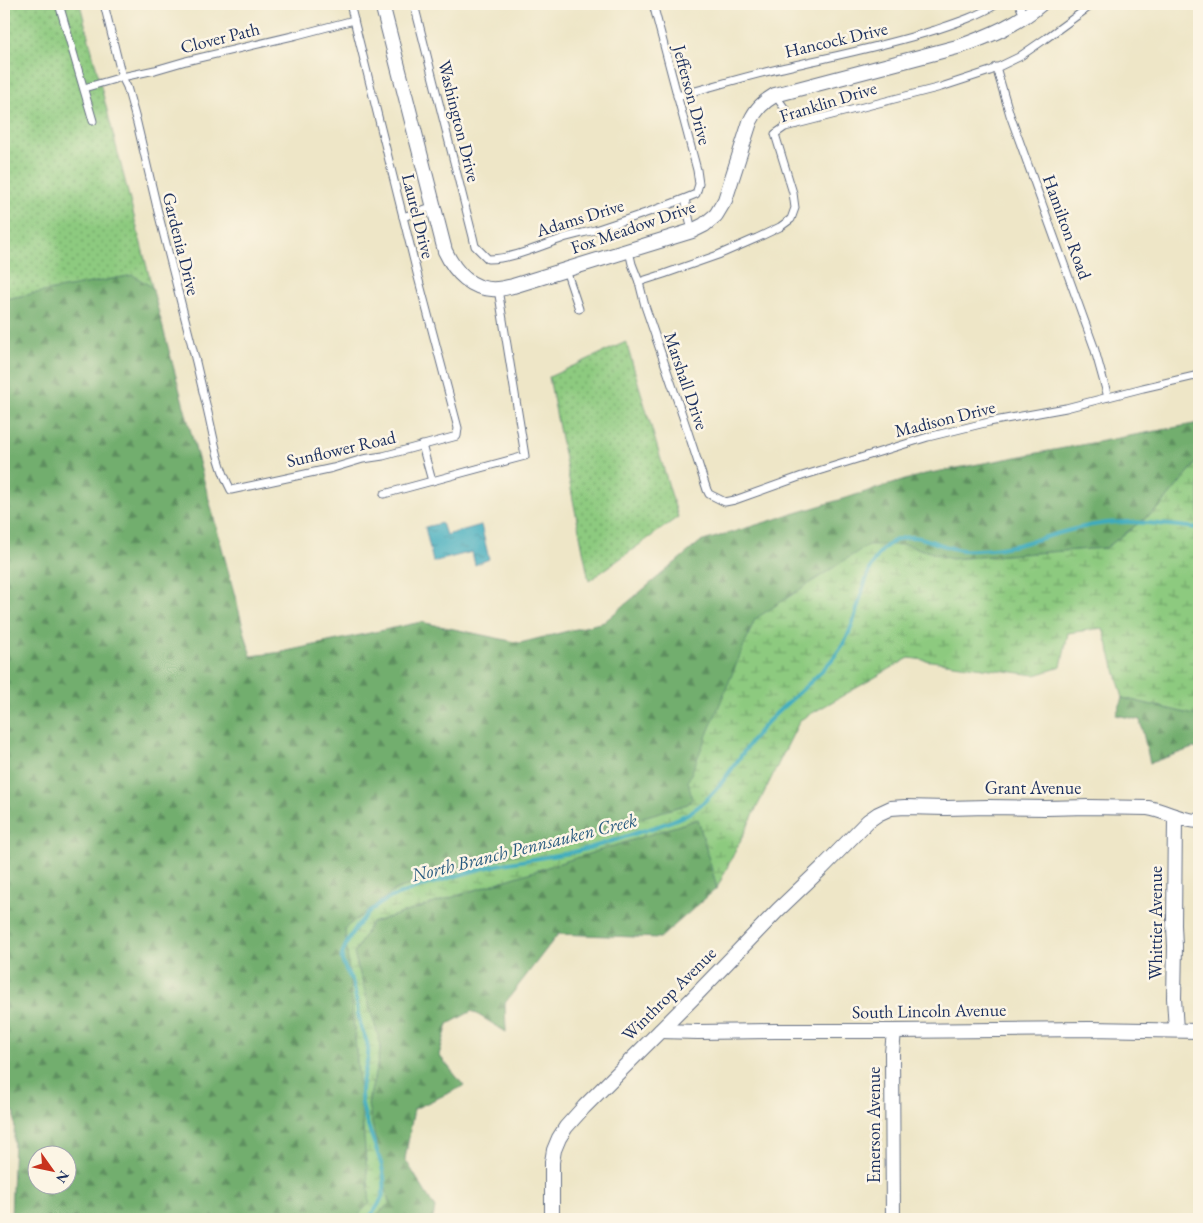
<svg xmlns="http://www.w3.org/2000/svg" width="1203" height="1223" viewBox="0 0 1203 1223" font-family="'EB Garamond',serif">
	<defs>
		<pattern id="forest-firs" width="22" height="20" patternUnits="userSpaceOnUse" patternTransform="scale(1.25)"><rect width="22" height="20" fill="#72ae6e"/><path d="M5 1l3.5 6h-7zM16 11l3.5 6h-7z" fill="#5d8e5e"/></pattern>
		<pattern id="wetland-marsh" width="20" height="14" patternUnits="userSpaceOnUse" patternTransform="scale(1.25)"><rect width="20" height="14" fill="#8dca7f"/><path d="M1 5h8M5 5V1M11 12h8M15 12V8" fill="none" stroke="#72a46b"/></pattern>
		<pattern id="park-dots" width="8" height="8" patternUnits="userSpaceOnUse" patternTransform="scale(1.25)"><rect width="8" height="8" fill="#8dca7f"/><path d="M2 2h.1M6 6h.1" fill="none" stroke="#72a46b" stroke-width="1.8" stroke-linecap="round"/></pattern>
		<pattern id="water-ripples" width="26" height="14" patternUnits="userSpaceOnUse" patternTransform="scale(1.25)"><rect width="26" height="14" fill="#3eabbd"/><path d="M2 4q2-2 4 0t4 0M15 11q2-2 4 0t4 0" fill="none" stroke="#338c9d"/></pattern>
	</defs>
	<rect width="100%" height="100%" fill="#fcf5e5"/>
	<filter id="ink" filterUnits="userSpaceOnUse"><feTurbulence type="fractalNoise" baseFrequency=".02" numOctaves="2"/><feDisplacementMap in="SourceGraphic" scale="10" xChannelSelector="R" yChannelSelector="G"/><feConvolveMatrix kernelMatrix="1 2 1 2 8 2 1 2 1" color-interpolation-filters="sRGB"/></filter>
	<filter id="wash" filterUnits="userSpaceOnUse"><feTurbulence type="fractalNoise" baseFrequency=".0096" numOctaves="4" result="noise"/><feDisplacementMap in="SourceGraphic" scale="20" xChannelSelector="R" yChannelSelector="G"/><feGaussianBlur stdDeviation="1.12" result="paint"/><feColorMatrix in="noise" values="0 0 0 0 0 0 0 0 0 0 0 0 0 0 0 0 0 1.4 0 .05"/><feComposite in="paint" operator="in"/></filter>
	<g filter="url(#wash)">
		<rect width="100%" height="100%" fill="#eee6c7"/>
		<!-- forest -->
		<g fill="url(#forest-firs)" stroke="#466e66" fill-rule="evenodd">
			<path d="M 133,275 L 152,287 L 251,656 L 282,652 L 421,622 L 520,643 L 604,622 L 700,542 L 925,474 L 1199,423 L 1199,463 L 1197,462 L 1159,508 L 1106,548 L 951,559 L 907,545 L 688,804 L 397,889 L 345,928 L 370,1203 L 354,1219 L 11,1219 L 15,1113 L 4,1107 L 4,299 ZM 38,1156 L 68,1156 L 68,1186 L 38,1186 Z"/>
			<path d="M 1123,698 L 1199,716 L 1199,749 L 1193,748 L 1150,763 L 1140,720 L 1116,715 Z"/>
			<path d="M 698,819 L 717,888 L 660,938 L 558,934 L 505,1003 L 506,1032 L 472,1011 L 448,1024 L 439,1055 L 464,1086 L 414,1109 L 405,1159 L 435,1208 L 433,1219 L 374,1219 L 389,1203 L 368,1105 L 381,1046 L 354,954 L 371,923 Z"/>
		</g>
		<!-- wetland -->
		<path fill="url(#wetland-marsh)" stroke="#547c6e" d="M 1197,462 L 1199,463 L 1199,716 L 1123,698 L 1103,628 L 1068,633 L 1061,667 L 1035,675 L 909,658 L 800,720 L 717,888 L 698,819 L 371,923 L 354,954 L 381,1046 L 368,1105 L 389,1203 L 374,1219 L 354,1219 L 370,1203 L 345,928 L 397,889 L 688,804 L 692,799 L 688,781 L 755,619 L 868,545 L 907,545 L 951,559 L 1106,548 L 1159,508 Z"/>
		<!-- park -->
		<g fill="url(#park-dots)" stroke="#547c6e">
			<path d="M 4,4 L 80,4 L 152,287 L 133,275 L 4,299 Z"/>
			<path d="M 626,342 L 678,517 L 589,581 L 549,377 Z"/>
		</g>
		<!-- water -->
		<path fill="url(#water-ripples)" stroke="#2c6d8e" d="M 442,523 L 446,535 L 481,525 L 489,559 L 475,565 L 472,552 L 433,562 L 425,527 Z"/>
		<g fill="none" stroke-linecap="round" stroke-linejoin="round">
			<!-- stream -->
			<path stroke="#3eabbd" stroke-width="4" d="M 368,1219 C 375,1211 382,1201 384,1190 C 388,1163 362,1125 361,1094 C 360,1076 372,1060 367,1042 C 365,1035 361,1030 360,1023 C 357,1010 357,997 353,984 C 350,976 344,968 342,960 C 341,953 345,947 348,941 C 356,926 368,911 383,902 C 388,898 395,896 401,894 C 416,888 430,884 445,879 C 464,874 484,867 503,864 C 525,860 547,857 569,853 C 593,848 616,840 639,832 C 656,827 673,822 689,813 C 720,795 739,754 762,728 C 789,697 830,673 848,635 C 862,606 864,551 899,539 C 920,531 942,549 963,550 C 986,551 1013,547 1035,540 C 1057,534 1077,527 1100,524 C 1132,519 1167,525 1199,528"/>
		</g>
	</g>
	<g filter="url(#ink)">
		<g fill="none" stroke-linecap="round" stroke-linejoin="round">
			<defs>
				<g id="lane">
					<path d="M 59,4 L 93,121"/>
					<path d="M 104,4 L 122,77 L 127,87 L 137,123 L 158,212 L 196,362 C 199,375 202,388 205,400 C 213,431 216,462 231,490 L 333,468 L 363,459 L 383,456 L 457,436 L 458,428 L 418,277 L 350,4"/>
					<path d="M 414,4 L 473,237 L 475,246 L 488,259 C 512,259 538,247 561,239 C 572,235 584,233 595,230 C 629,219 663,208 696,194 L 699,184 L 697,170 L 653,4"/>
					<path d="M 1019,4 L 1024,16"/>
					<path d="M 996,67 L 1010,115 L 1094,347 L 1108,397"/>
					<path d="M 84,88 L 122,77 L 155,70 L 186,61 L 297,35 L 354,20"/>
					<path d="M 775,95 L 796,124"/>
					<path d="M 677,96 C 715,86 753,74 791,66 C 839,55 888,45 935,30 C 956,23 978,16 997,4"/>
					<path d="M 685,199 L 692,231"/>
					<path d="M 403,217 L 434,206"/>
					<path d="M 629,251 L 632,264 L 639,282 L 645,306 L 687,429 L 707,490 L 709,494 L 725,502 L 735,500 L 802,476 L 928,437 L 989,422 L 1066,408 L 1143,388 L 1199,375"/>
					<path d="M 566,270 L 579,309"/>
					<path d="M 639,282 L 664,274 L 718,255 L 757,238 L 780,227 L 791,219 L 795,208 L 793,193 L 775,134 L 785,127 L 941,87 L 990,71 L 1019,57 L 1045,39 L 1093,4"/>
					<path d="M 422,445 L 432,481"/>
					<path d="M 384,494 L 525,456 L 498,289"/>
				</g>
				<g id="street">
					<path d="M 382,4 L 445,251 C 455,272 472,291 497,289 C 502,289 508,287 513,286 L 692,231 L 704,225 L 716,215 L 725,200 L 750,122 C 756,109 763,102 775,95 L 961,46 C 989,36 1018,24 1041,4"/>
					<path d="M 1175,816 L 1174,925 L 1175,946 L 1174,998 L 1176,1030"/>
					<path d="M 660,1031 L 698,1032 L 776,1031 L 894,1031 L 1090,1029 L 1199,1031"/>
					<path d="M 552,1219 L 552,1162 L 554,1150 L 559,1138 L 566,1127 L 584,1107 L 692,999 L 778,910 L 822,868 L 868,821 L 878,814 L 891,808 L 905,807 L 946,808 L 988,807 L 1046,808 L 1088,807 L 1148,808 C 1166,811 1181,821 1199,821"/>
					<path d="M 893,1219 L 892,1053 L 894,1031"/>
				</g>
			</defs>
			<!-- lane casing -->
			<use href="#lane" stroke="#656f83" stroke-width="9"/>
			<!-- street casing -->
			<use href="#street" stroke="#656f83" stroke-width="16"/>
			<!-- lane -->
			<use href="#lane" stroke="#fff" stroke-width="7"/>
			<!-- street -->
			<use href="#street" stroke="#fff" stroke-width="14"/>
		</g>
	</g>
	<g text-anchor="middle" stroke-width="5" stroke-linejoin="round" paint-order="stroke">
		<!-- street labels -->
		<g font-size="18" fill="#1b2f5e" stroke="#fcf5e5">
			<text transform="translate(220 38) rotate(-14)" y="6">Clover Path</text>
			<text transform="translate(836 40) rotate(-13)" y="6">Hancock Drive</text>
			<text transform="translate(692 95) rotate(75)" y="6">Jefferson Drive</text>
			<text transform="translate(828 102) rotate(-17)" y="6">Franklin Drive</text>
			<text transform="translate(459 121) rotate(76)" y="6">Washington Drive</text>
			<text transform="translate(418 216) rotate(76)" y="6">Laurel Drive</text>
			<text transform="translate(580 218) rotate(-17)" y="6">Adams Drive</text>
			<text transform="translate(633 227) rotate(-19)" y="6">Fox Meadow Drive</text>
			<text transform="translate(1067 227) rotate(70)" y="6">Hamilton Road</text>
			<text transform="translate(181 244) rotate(76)" y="6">Gardenia Drive</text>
			<text transform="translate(686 381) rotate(71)" y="6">Marshall Drive</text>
			<text transform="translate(945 419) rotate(-14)" y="6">Madison Drive</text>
			<text transform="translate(341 449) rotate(-13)" y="6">Sunflower Road</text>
			<text x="1033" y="794">Grant Avenue</text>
			<text transform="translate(1156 923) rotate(-90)" y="6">Whittier Avenue</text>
			<text transform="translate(669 994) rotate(-45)" y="6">Winthrop Avenue</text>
			<text transform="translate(929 1011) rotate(-1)" y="6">South Lincoln Avenue</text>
			<text transform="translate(874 1125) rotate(-90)" y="6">Emerson Avenue</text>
		</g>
		<!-- water labels -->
		<g font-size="19" font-style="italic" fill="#275a7f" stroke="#fcf5e5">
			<text transform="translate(524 847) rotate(-14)" y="7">North Branch Pennsauken Creek</text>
		</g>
	</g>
	<!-- margin -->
	<rect width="1203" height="1223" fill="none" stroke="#fcf5e5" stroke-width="20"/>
	<!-- north arrow -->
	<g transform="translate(52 1170) rotate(123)"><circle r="24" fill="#fcf5e5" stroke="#a2a6af"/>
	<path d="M0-4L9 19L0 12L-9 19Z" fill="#c8321e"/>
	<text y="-8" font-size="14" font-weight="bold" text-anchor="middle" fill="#1b2f5e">N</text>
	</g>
</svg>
